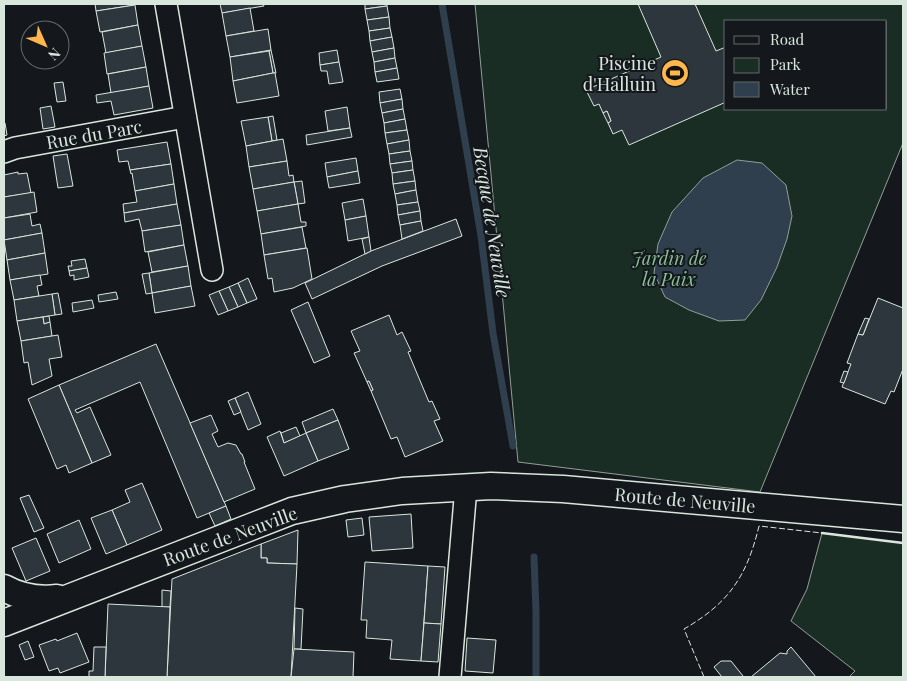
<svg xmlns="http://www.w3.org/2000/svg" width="907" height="681" viewBox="0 0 907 681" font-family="'Playfair Display',serif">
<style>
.green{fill:#1a2d24;stroke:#939e99;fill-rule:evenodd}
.water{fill:#2f3f4d;stroke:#939e99}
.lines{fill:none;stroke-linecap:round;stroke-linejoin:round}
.stream{stroke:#2f3f4d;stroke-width:7}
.building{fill:#2c363c;stroke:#d8e6dc}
.minor-casing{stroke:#d8e6dc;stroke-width:24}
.tertiary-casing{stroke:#d8e6dc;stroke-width:29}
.minor{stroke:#14181c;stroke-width:21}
.tertiary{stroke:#14181c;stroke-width:26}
.fence{stroke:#d8e6dc;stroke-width:1;stroke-dasharray:6 2.5;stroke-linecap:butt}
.wall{stroke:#d8e6dc;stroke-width:2.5}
.labels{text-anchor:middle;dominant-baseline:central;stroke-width:4;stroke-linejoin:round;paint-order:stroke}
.poi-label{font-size:18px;fill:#d8e6dc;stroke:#14181c;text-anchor:end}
.street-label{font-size:18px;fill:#d8e6dc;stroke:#14181c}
.park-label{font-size:18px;font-style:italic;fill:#8ac095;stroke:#14181c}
.water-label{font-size:19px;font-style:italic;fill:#d8e6dc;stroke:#14181c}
</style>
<rect width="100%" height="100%" fill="#14181c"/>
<g class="green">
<path d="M 475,4 L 903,4 L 903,143 L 760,492 L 518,462 ZM 726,21 L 886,21 L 886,109 L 726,109 Z"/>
<path d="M 822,533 L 903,543 L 903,677 L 849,677 L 855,671 L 791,621 L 807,589 Z"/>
</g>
<path class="water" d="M 737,160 L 762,163 L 786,185 L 792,216 L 787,239 L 777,267 L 761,300 L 745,320 L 719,321 L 689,310 L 665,297 L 654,273 L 658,244 L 672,212 L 703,178 Z"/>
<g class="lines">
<g class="stream">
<path d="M 442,4 L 481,236 L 493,333 L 513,446"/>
<path d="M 534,557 L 536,612 L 536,677"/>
</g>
</g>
<g class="building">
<path d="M 95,4 L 135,4 L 135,5 L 96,11 Z"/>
<path d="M 220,4 L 263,4 L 264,6 L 222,13 Z"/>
<path d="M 365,4 L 387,4 L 387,6 L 365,9 Z"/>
<path d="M 638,4 L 695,4 L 716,51 L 726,47 L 726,102 L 629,145 L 622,130 L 613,134 L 608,123 L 611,121 L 607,111 L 603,113 L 599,104 L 594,106 L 586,90 L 661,57 Z"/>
<path d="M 135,5 L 138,25 L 100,32 L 96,11 Z"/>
<path d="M 387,6 L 389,17 L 367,20 L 365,9 Z"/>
<path d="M 250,8 L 254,31 L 226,36 L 222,13 Z"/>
<path d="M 389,17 L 390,28 L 369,31 L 367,20 Z"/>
<path d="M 138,25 L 142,46 L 106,53 L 102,32 Z"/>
<path d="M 390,28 L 392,37 L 370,41 L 369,31 Z"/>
<path d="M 268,29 L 271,50 L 230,57 L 226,36 Z"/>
<path d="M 392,37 L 394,48 L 372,52 L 370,41 Z"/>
<path d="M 142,46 L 146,67 L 107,74 L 104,53 Z"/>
<path d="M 394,48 L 395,58 L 374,62 L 372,52 Z"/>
<path d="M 271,50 L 276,73 L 273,73 L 269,51 Z"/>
<path d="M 337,50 L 339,62 L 320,65 L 319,53 Z"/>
<path d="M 269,51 L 273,73 L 233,81 L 230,57 Z"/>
<path d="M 395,58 L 397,68 L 375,72 L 374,62 Z"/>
<path d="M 339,62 L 343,82 L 329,84 L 327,71 L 321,71 L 320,65 Z"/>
<path d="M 146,67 L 149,86 L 111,93 L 108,74 Z"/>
<path d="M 397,68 L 399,79 L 377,82 L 375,72 Z"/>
<path d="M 273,73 L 275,73 L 279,96 L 237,103 L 233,81 Z"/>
<path d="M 63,82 L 66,101 L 57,102 L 54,83 Z"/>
<path d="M 149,86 L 153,108 L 114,115 L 111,101 L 97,103 L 96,95 Z"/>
<path d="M 400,89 L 402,99 L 380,103 L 379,92 Z"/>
<path d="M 402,99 L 403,109 L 382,113 L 380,103 Z"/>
<path d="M 51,106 L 55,127 L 43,129 L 40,108 Z"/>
<path d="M 347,107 L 350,128 L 328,131 L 325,111 Z"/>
<path d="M 403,109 L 405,119 L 384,123 L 382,113 Z"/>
<path d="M 607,111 L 611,121 L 608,123 L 603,113 Z"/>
<path d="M 273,116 L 277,140 L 272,141 L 268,117 Z"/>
<path d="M 268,117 L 272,141 L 246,146 L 241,121 Z"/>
<path d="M 405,119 L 407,130 L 385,133 L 384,123 Z"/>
<path d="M 5,123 L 7,135 L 4,136 L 4,124 Z"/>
<path d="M 350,128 L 352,137 L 307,145 L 306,135 Z"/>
<path d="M 407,130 L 409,140 L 387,144 L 385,133 Z"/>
<path d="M 283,139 L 287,161 L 249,167 L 246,146 Z"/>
<path d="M 409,140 L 410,151 L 389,154 L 387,144 Z"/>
<path d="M 167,142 L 171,164 L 130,170 L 128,161 L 119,162 L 117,150 Z"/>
<path d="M 410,151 L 412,161 L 390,164 L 389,154 Z"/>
<path d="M 67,154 L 73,186 L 58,188 L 53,156 Z"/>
<path d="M 356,158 L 358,171 L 327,177 L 325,163 Z"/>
<path d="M 287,161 L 289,176 L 293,175 L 294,182 L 253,189 L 249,167 Z"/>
<path d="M 412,161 L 413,170 L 392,173 L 390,164 Z"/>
<path d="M 171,164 L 174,184 L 135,191 L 132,173 L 131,174 L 130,170 Z"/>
<path d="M 413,170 L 415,181 L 393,184 L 392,173 Z"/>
<path d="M 358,171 L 360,183 L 329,188 L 327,177 Z"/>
<path d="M 18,172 L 18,174 L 27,173 L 31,193 L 4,197 L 4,175 Z"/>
<path d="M 302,181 L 305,203 L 298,204 L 294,182 Z"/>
<path d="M 415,181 L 416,190 L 395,194 L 393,184 Z"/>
<path d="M 294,182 L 298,204 L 257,211 L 253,189 Z"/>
<path d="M 174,184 L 177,204 L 124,213 L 123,204 L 137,202 L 135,191 Z"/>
<path d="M 416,190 L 418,202 L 397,205 L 395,194 Z"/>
<path d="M 34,192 L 37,212 L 4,218 L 4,197 Z"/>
<path d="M 363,199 L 366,216 L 345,220 L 342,203 Z"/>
<path d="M 418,202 L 420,211 L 398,215 L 397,205 Z"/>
<path d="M 177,204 L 181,225 L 142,231 L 139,219 L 125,222 L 124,213 Z"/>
<path d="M 298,204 L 301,222 L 306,222 L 306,226 L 261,234 L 257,211 Z"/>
<path d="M 420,211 L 421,221 L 400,225 L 398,215 Z"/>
<path d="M 30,214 L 32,226 L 40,224 L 42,233 L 4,240 L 4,218 Z"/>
<path d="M 366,216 L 369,237 L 348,241 L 345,220 Z"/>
<path d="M 456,219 L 462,236 L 382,266 L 312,299 L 305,283 L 371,251 Z"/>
<path d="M 421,221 L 423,231 L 402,239 L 400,225 Z"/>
<path d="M 181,225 L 184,245 L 145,252 L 142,231 Z"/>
<path d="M 302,227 L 306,248 L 264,255 L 261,234 Z"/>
<path d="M 42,233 L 45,253 L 7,260 L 4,240 Z"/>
<path d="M 369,237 L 371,251 L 365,254 L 362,239 Z"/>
<path d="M 184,245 L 188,266 L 152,272 L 148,252 Z"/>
<path d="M 307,248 L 312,279 L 293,288 L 274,292 L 272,278 L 268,279 L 264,255 Z"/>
<path d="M 45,253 L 48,274 L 10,280 L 7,260 Z"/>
<path d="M 85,259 L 87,268 L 69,271 L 68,266 L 72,266 L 71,261 Z"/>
<path d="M 188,266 L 191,286 L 152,293 L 149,273 Z"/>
<path d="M 87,268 L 89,277 L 74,280 L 74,275 L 70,276 L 69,271 Z"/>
<path d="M 149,273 L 152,293 L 146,294 L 142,274 Z"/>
<path d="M 40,275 L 42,285 L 37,286 L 39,296 L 14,300 L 10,280 Z"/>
<path d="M 248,278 L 257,299 L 247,303 L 238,283 Z"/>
<path d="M 238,283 L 247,303 L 238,307 L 229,287 Z"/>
<path d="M 191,286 L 195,306 L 155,313 L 152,293 Z"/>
<path d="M 229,287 L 238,307 L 228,311 L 219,291 Z"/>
<path d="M 219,291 L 228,311 L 218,315 L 209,295 Z"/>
<path d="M 116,292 L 118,299 L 99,302 L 98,295 Z"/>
<path d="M 58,293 L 62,314 L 55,315 L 52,294 Z"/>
<path d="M 52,294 L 55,315 L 17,321 L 14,300 Z"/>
<path d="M 878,298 L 903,308 L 903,369 L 894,392 L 891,391 L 885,404 L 842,387 L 851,364 L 847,363 L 858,334 L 863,335 Z"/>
<path d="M 92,300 L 94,308 L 73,312 L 72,303 Z"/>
<path d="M 308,302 L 330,356 L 314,363 L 291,310 Z"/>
<path d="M 389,315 L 397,335 L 402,332 L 411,351 L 408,352 L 429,402 L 432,401 L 440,419 L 434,421 L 443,441 L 405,457 L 397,437 L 391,439 L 371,391 L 373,390 L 369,381 L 367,382 L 354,353 L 360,351 L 351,331 Z"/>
<path d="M 49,316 L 50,322 L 44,324 L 43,317 Z"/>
<path d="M 43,317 L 44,324 L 50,322 L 52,336 L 21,341 L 17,321 Z"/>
<path d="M 865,318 L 869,319 L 863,335 L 858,334 Z"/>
<path d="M 58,335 L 62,357 L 49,359 L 52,376 L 32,385 L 28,362 L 24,363 L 21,341 Z"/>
<path d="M 156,344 L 226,506 L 197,518 L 140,382 L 75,410 L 77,413 L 90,407 L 111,455 L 92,463 L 59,385 Z"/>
<path d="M 844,371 L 848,372 L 844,383 L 840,382 Z"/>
<path d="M 369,381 L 373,390 L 371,391 L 367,382 Z"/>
<path d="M 59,385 L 92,463 L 69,473 L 66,465 L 57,469 L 28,399 Z"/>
<path d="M 248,392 L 261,424 L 248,430 L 235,398 Z"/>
<path d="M 235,398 L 241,412 L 234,415 L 228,401 Z"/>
<path d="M 333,409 L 338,420 L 306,433 L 302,422 Z"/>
<path d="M 211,415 L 218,431 L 212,434 L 218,447 L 228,443 L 236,445 L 241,454 L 242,454 L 245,462 L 244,462 L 255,489 L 224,502 L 190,423 Z"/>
<path d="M 338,420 L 349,449 L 318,461 L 306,433 Z"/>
<path d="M 296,427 L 300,436 L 284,443 L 281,433 Z"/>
<path d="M 280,431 L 284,443 L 306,433 L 318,461 L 284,476 L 267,437 Z"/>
<path d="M 142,483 L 162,530 L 127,545 L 112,510 L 130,502 L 125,490 Z"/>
<path d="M 29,495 L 44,528 L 34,532 L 20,498 Z"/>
<path d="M 226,506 L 231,519 L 215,526 L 209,513 Z"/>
<path d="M 112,510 L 127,545 L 106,554 L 91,518 Z"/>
<path d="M 411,514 L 413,548 L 372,551 L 369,517 Z"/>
<path d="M 362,518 L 364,535 L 348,537 L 346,520 Z"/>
<path d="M 79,520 L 91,549 L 59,563 L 47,534 Z"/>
<path d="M 298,530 L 297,564 L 267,563 L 267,558 L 261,558 L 261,544 Z"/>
<path d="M 36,538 L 50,571 L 26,581 L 12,548 Z"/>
<path d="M 261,544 L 261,558 L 267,558 L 267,563 L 297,564 L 291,677 L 167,677 L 172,579 Z"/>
<path d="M 365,562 L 428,566 L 421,661 L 390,659 L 392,640 L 366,638 L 367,620 L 361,620 Z"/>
<path d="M 428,566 L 445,567 L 441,624 L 424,623 Z"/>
<path d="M 162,590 L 171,591 L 170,607 L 162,607 Z"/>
<path d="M 108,604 L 170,607 L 167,677 L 105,677 Z"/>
<path d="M 295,608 L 303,609 L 301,649 L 294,649 Z"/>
<path d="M 424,623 L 441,624 L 438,662 L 421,661 Z"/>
<path d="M 77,633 L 89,662 L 60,673 L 58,668 L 49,671 L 39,645 L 56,639 L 57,641 Z"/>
<path d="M 467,638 L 496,640 L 493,673 L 465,671 Z"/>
<path d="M 28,641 L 34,657 L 25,660 L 19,645 Z"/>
<path d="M 94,647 L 106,647 L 105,677 L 89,677 L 89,671 L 93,671 Z"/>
<path d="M 791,647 L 816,677 L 751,677 L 780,653 L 787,654 L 787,651 Z"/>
<path d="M 294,649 L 354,652 L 353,677 L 291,677 Z"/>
<path d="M 721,661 L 731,661 L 743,676 L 741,677 L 722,677 L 714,667 Z"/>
</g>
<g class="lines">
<g class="minor-casing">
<g id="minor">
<path d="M 166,4 L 212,270"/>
<path d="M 4,152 L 15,148 L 185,117"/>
<path d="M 450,677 L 466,487"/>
</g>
</g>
<g class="tertiary-casing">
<g id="tertiary">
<path d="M 4,588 C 20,597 39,600 57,598"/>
<path d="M 4,623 L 292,511 L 345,499 L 402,491 L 491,486 L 563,489 L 903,519"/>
</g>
</g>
<use href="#minor" class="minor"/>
<use href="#tertiary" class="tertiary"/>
<path class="fence" d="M 704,677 L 684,629 C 729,603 747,576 759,526 L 822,533"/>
<path class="wall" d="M 822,533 L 903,543"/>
</g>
<defs>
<g id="stadium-disc" transform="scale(1.4375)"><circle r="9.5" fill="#ffb74d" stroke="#14181c"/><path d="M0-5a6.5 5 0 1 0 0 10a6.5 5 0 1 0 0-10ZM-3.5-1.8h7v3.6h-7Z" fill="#111"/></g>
</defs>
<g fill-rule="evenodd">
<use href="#stadium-disc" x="675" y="73"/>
</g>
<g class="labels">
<g class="poi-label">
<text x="656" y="63">Piscine<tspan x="656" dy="21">d'Halluin</tspan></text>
</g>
<g class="street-label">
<text transform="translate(94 134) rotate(-10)">Rue du Parc</text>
<text transform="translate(685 500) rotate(5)">Route de Neuville</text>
<text transform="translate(230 536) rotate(-20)">Route de Neuville</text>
</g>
<g class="park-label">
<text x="669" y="258">Jardin de<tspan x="669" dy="21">la Paix</tspan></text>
</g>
<g class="water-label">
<text transform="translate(493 222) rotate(81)">Becque de Neuville</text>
</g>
</g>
<rect width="907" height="681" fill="none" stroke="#d8e6dc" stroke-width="10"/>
<rect x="724" y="20" width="162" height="90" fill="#14181c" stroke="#626a69"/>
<rect x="734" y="36" width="25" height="8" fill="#14181c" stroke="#626a69"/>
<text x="770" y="45" font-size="15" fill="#d8e6dc">Road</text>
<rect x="734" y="58" width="25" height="15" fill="#1a2d24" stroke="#626a69"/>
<text x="770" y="70" font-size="15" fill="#d8e6dc">Park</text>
<rect x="734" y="82" width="25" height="15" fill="#2f3f4d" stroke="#626a69"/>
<text x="770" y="95" font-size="15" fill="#d8e6dc">Water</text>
<g transform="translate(45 45) rotate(135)"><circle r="24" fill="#14181c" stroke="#626a69"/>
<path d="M0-4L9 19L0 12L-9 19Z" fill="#ffb74d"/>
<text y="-8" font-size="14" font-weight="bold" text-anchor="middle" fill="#d8e6dc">N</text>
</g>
</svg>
